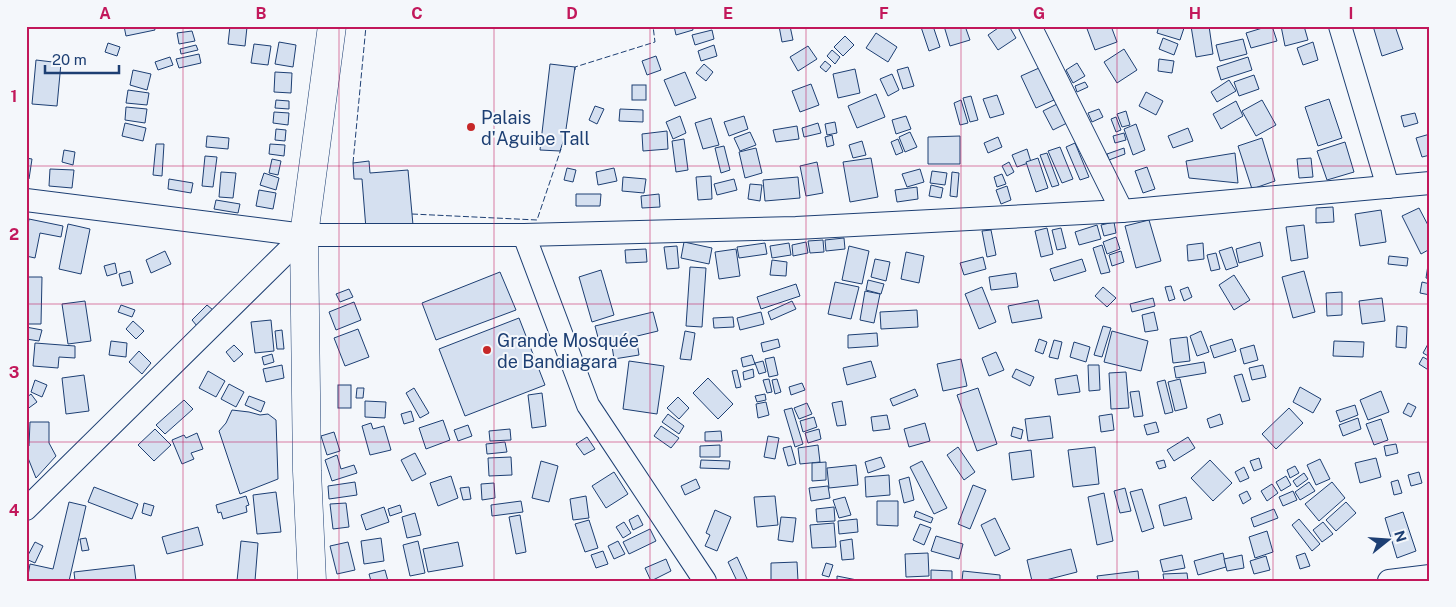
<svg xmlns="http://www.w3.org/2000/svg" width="1456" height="607" viewBox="0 0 1456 607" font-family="'Public Sans',sans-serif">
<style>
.building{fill:#d5e0f0;stroke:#1d3f73}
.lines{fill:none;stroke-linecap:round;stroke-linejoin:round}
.street-casing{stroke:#1d3f73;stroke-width:24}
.secondary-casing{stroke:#1d3f73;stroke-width:29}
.street{stroke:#f4f7fb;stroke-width:22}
.secondary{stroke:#f4f7fb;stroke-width:28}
.fence{stroke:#1d3f73;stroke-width:1;stroke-dasharray:6 2.5;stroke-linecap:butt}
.grid{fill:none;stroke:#c2185b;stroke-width:1;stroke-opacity:0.55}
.poi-dot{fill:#c62828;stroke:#f4f7fb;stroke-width:2}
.labels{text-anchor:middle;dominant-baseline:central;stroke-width:4;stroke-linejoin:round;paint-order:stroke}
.poi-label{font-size:18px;fill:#1d3f73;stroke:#f4f7fb;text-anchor:start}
.neatline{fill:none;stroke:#c2185b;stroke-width:2}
.grid-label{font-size:16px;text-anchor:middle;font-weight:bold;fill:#c2185b}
</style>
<rect width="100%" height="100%" fill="#f4f7fb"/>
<g class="building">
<path d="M 124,26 L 154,26 L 155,30 L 126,36 Z"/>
<path d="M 230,26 L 247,27 L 245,46 L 228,44 Z"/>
<path d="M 674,26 L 692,26 L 693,30 L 676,35 Z"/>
<path d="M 779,26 L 790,26 L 793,40 L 782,42 Z"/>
<path d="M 933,26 L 940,47 L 929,51 L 921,27 Z"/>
<path d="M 944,26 L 965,26 L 970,40 L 950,46 Z"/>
<path d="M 1001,26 L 1009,26 L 1016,38 L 998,50 L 988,35 Z"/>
<path d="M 1086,26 L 1111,26 L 1117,42 L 1095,50 Z"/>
<path d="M 1159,26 L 1177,26 L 1184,28 L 1180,40 L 1157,33 Z"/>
<path d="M 1191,26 L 1209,26 L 1213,54 L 1196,57 Z"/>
<path d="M 1269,26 L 1272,26 L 1277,41 L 1251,48 L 1246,33 Z"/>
<path d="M 1281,26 L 1304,26 L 1308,40 L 1285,46 Z"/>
<path d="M 1373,26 L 1395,26 L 1403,49 L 1382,56 Z"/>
<path d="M 712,30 L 714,39 L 695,45 L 692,35 Z"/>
<path d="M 192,31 L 195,41 L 179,44 L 177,33 Z"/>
<path d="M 876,33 L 897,47 L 888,62 L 866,48 Z"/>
<path d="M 845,36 L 854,45 L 843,56 L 834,47 Z"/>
<path d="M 1163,38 L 1178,44 L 1174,55 L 1159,49 Z"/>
<path d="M 1243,39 L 1247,54 L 1220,61 L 1216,45 Z"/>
<path d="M 279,42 L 296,45 L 293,67 L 275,64 Z"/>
<path d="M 1313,42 L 1318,60 L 1303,65 L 1297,48 Z"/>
<path d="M 108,43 L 120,47 L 117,56 L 105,52 Z"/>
<path d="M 254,44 L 271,46 L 268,65 L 251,63 Z"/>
<path d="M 196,45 L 198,50 L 181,54 L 180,49 Z"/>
<path d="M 714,45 L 717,56 L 701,61 L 698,51 Z"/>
<path d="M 808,46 L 817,59 L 798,71 L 790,57 Z"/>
<path d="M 1124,49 L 1137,70 L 1117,83 L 1104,62 Z"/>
<path d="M 832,50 L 840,57 L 835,64 L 827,56 Z"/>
<path d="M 199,54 L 201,63 L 179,68 L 176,59 Z"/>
<path d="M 656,56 L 661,70 L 647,75 L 642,61 Z"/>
<path d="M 170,57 L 173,65 L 158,70 L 155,62 Z"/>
<path d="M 1248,57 L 1252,70 L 1221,80 L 1217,67 Z"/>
<path d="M 1159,59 L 1174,61 L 1172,73 L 1158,71 Z"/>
<path d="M 36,60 L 61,63 L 57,106 L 32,104 Z"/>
<path d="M 825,61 L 831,66 L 826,72 L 820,67 Z"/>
<path d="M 1077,63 L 1085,76 L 1073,83 L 1066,70 Z"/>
<path d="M 550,64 L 575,67 L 565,136 L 560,151 L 540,150 Z"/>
<path d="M 704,64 L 713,72 L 706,81 L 696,73 Z"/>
<path d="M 908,67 L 914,86 L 903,89 L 897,70 Z"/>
<path d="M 1039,68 L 1054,100 L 1036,108 L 1021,76 Z"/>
<path d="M 855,69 L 860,93 L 838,98 L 833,74 Z"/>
<path d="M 133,70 L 151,74 L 147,90 L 130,85 Z"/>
<path d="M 275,72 L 292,73 L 291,93 L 274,92 Z"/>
<path d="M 685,72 L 696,98 L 675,106 L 664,80 Z"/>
<path d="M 892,74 L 899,90 L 888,96 L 880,79 Z"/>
<path d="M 1254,75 L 1259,89 L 1239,96 L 1234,82 Z"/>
<path d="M 1229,80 L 1236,91 L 1217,102 L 1211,92 Z"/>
<path d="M 1085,82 L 1088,87 L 1077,92 L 1075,86 Z"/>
<path d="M 811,84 L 819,105 L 800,112 L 792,91 Z"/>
<rect x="632" y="85" width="14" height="15"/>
<path d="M 128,90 L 149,93 L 147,105 L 126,103 Z"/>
<path d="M 1146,92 L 1163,101 L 1156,115 L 1139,106 Z"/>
<path d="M 876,94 L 885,117 L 857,128 L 848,106 Z"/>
<path d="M 997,95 L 1004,114 L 990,118 L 983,99 Z"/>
<path d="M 971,96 L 978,120 L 970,122 L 963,98 Z"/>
<path d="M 1329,99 L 1342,138 L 1318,146 L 1305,107 Z"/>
<path d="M 276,100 L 289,101 L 289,109 L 275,108 Z"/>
<path d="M 961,100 L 968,123 L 960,125 L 954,103 Z"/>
<path d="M 1262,100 L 1276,125 L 1256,136 L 1242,111 Z"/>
<path d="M 1236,101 L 1243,116 L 1221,129 L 1213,114 Z"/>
<path d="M 1057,104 L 1067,123 L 1053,130 L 1043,111 Z"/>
<path d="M 595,106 L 604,109 L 597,124 L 589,120 Z"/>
<path d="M 126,107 L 147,109 L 145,123 L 125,120 Z"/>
<path d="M 620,109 L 643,110 L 643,122 L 619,121 Z"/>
<path d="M 1099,109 L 1103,117 L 1092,122 L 1088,113 Z"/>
<path d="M 1126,111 L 1130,125 L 1122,127 L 1117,114 Z"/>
<path d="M 274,112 L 289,113 L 288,125 L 273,123 Z"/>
<path d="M 1415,113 L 1418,123 L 1404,127 L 1401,116 Z"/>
<path d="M 680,116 L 686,133 L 673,139 L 666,122 Z"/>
<path d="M 744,116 L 748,129 L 729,136 L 724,122 Z"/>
<path d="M 906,116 L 911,129 L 896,134 L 892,120 Z"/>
<path d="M 1116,117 L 1121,130 L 1116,132 L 1111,119 Z"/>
<path d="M 711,118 L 719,145 L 703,149 L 695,123 Z"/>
<path d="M 835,122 L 837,133 L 827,135 L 825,124 Z"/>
<path d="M 125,123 L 146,128 L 143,141 L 122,136 Z"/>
<path d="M 818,123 L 821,133 L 804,137 L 802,128 Z"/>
<path d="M 1136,124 L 1145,150 L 1133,155 L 1124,129 Z"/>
<path d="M 797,126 L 799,139 L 776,142 L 773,130 Z"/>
<path d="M 1188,128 L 1193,141 L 1173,148 L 1168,136 Z"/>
<path d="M 276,129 L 286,130 L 285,141 L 275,140 Z"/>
<path d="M 667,131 L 668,149 L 643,151 L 642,134 Z"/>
<path d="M 750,132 L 756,145 L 740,151 L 734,138 Z"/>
<path d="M 910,132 L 917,147 L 905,152 L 899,137 Z"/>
<path d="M 1124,133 L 1126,140 L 1115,143 L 1113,136 Z"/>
<path d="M 1430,134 L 1430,155 L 1422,157 L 1416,138 Z"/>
<path d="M 832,135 L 834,145 L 827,147 L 825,137 Z"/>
<path d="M 207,136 L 229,138 L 228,149 L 206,147 Z"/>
<path d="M 960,136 L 960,164 L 928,164 L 928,137 Z"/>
<path d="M 998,137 L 1002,147 L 988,153 L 984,143 Z"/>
<path d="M 1262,138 L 1275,181 L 1252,189 L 1238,146 Z"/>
<path d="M 684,139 L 688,170 L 676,172 L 672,141 Z"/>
<path d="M 898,139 L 903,152 L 896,155 L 891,142 Z"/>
<path d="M 862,141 L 866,155 L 853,158 L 849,145 Z"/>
<path d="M 1345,142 L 1354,172 L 1327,180 L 1317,151 Z"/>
<path d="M 1075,143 L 1089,177 L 1080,180 L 1066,147 Z"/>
<path d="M 156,144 L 164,144 L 162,176 L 153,175 Z"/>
<path d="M 270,144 L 285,145 L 284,156 L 269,154 Z"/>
<path d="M 724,146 L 730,170 L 721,173 L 715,148 Z"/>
<path d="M 1060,147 L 1073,179 L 1062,183 L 1048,151 Z"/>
<path d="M 756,148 L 762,173 L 745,178 L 739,152 Z"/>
<path d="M 1124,148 L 1125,154 L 1109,160 L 1107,154 Z"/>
<path d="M 1027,149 L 1031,162 L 1017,167 L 1012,155 Z"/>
<path d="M 64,150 L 75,152 L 73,165 L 62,162 Z"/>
<path d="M 1047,153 L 1059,185 L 1052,187 L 1040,155 Z"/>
<path d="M 1235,153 L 1238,183 L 1189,178 L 1186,161 Z"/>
<path d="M 205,156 L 217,157 L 213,187 L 202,186 Z"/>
<path d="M 26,158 L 32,159 L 29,179 L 26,178 Z"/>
<path d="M 871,158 L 878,197 L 850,202 L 843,162 Z"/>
<path d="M 1038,158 L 1048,188 L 1036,192 L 1026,162 Z"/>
<path d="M 1311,158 L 1313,177 L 1299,178 L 1297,159 Z"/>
<path d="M 272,159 L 281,161 L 278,175 L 269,173 Z"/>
<path d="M 369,161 L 370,173 L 408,170 L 413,225 L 366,229 L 362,179 L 354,179 L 353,163 Z"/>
<path d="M 817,162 L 823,193 L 806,196 L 800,166 Z"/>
<path d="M 1009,162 L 1014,172 L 1007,176 L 1002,166 Z"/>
<path d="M 1147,167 L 1155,189 L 1143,193 L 1135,171 Z"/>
<path d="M 567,168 L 576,170 L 573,182 L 564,180 Z"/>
<path d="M 614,168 L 617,181 L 598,185 L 596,172 Z"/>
<path d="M 50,169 L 74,170 L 72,188 L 49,186 Z"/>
<path d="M 920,169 L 924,182 L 907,187 L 902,174 Z"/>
<path d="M 932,171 L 947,173 L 945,185 L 930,183 Z"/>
<path d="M 221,172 L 236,173 L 233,198 L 219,197 Z"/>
<path d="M 952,172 L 959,173 L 957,197 L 950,196 Z"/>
<path d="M 264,173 L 279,178 L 276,190 L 260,185 Z"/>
<path d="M 1002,174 L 1006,184 L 997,187 L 994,177 Z"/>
<path d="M 711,176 L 712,199 L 698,200 L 696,177 Z"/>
<path d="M 623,177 L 646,179 L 644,193 L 622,191 Z"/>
<path d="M 798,177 L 800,198 L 765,201 L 763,180 Z"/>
<path d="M 169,179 L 193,183 L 191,193 L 168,189 Z"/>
<path d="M 734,179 L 737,190 L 717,195 L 714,184 Z"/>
<path d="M 750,184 L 762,185 L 760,201 L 748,199 Z"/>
<path d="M 931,185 L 943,188 L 941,198 L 929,196 Z"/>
<path d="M 1007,186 L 1011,200 L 1001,204 L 996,190 Z"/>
<path d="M 917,187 L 918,199 L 897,202 L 895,190 Z"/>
<path d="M 259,190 L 276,193 L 273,209 L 256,206 Z"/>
<path d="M 576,194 L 601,194 L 600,206 L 576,206 Z"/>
<path d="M 659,194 L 660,207 L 642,208 L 641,196 Z"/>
<path d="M 216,200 L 240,204 L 238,213 L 214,209 Z"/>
<path d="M 1333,207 L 1334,222 L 1316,223 L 1316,208 Z"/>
<path d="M 1419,208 L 1430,229 L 1430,249 L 1421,254 L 1402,216 Z"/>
<path d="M 1381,210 L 1386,242 L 1360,246 L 1355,214 Z"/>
<path d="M 29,219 L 63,226 L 61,237 L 40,233 L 35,258 L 26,256 L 26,236 Z"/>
<path d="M 1149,220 L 1161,261 L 1136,268 L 1125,226 Z"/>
<path d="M 1114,222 L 1116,233 L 1104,236 L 1101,225 Z"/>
<path d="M 68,224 L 90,229 L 81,274 L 59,269 Z"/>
<path d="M 1097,225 L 1101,239 L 1079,245 L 1075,232 Z"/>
<path d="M 1304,225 L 1308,258 L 1291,261 L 1286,227 Z"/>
<path d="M 1047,228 L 1053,254 L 1041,257 L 1035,231 Z"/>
<path d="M 1061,228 L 1066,248 L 1057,250 L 1052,230 Z"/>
<path d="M 991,230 L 996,255 L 987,257 L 982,231 Z"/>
<path d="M 1116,237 L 1120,249 L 1107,254 L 1103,242 Z"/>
<path d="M 844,238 L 845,249 L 826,251 L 825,240 Z"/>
<path d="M 823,240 L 824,252 L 810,253 L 808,241 Z"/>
<path d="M 684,242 L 712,248 L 709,264 L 681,258 Z"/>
<path d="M 806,242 L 808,253 L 793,256 L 792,245 Z"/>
<path d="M 1260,242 L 1263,256 L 1239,263 L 1236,249 Z"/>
<path d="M 765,243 L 767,254 L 739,258 L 737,247 Z"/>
<path d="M 789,243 L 791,255 L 772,258 L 770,246 Z"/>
<path d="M 1203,243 L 1204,259 L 1188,261 L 1187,245 Z"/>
<path d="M 1102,245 L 1110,272 L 1101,274 L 1093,248 Z"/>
<path d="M 677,246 L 679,268 L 667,269 L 664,247 Z"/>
<path d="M 849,246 L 869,251 L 862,284 L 842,280 Z"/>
<path d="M 1232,247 L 1238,266 L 1226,270 L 1219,251 Z"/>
<path d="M 646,249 L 647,262 L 626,263 L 625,250 Z"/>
<path d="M 736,249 L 740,276 L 719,279 L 715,252 Z"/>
<path d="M 165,251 L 171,264 L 151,273 L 146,260 Z"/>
<path d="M 1121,251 L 1124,262 L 1112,266 L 1109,255 Z"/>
<path d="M 906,252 L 924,256 L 919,283 L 901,279 Z"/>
<path d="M 1216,253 L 1220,269 L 1211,271 L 1207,255 Z"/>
<path d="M 1389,256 L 1408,258 L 1407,266 L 1388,264 Z"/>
<path d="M 983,257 L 986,269 L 964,275 L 960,263 Z"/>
<path d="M 875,259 L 890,262 L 886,281 L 871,277 Z"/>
<path d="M 1082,259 L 1086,271 L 1054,281 L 1050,269 Z"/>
<path d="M 772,260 L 787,262 L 786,276 L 770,275 Z"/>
<path d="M 115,263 L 117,273 L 107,276 L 104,266 Z"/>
<path d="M 1428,265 L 1430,265 L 1430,279 L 1426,278 Z"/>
<path d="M 690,267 L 706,268 L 702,327 L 686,326 Z"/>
<path d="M 601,270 L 614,315 L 592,322 L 579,277 Z"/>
<path d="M 130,271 L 133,283 L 122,286 L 119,274 Z"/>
<path d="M 1304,271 L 1315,312 L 1293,318 L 1282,277 Z"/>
<path d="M 500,272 L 516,310 L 436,340 L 422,303 Z"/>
<path d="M 1016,273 L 1018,287 L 991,290 L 989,277 Z"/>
<path d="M 1234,275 L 1250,300 L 1234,310 L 1219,285 Z"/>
<path d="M 26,277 L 42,277 L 41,324 L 26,324 Z"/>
<path d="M 868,280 L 884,284 L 881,294 L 866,290 Z"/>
<path d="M 835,282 L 859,287 L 851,319 L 828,314 Z"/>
<path d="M 1422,282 L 1430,284 L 1430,295 L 1420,293 Z"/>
<path d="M 796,284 L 800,296 L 761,309 L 757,297 Z"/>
<path d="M 1171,286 L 1175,299 L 1169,301 L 1165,287 Z"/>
<path d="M 982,287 L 996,322 L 979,329 L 965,294 Z"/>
<path d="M 1103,287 L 1116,298 L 1107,307 L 1095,296 Z"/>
<path d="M 1188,287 L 1192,297 L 1184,301 L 1180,290 Z"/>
<path d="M 349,289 L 353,297 L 340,302 L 336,294 Z"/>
<path d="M 865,291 L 880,294 L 874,323 L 860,320 Z"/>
<path d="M 1342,292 L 1342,315 L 1327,316 L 1326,293 Z"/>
<path d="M 1153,298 L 1155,306 L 1132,312 L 1130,304 Z"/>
<path d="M 1382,298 L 1385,321 L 1362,324 L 1359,301 Z"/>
<path d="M 1038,300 L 1042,318 L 1012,323 L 1008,306 Z"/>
<path d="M 85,301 L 91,341 L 68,344 L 62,304 Z"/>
<path d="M 792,301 L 796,309 L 771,320 L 768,312 Z"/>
<path d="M 354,302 L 361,320 L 336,330 L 329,312 Z"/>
<path d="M 121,305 L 135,310 L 132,317 L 118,312 Z"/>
<path d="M 207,305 L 213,310 L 197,326 L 192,320 Z"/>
<path d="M 917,310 L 918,327 L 881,329 L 880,312 Z"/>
<path d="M 653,312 L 658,331 L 600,345 L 595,326 Z"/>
<path d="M 761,312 L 764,324 L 740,330 L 737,318 Z"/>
<path d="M 1154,312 L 1158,330 L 1145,332 L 1142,315 Z"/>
<path d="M 733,317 L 734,327 L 714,328 L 713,318 Z"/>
<path d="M 519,318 L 545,385 L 465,416 L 439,349 Z"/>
<path d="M 271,320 L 274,351 L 255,353 L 251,322 Z"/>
<path d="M 133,321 L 144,331 L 136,339 L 126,329 Z"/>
<path d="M 1103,326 L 1111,328 L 1102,357 L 1094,355 Z"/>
<path d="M 1397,326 L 1407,327 L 1406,348 L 1396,347 Z"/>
<path d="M 26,327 L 42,330 L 39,341 L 26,339 Z"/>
<path d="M 358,329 L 369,357 L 345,366 L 334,338 Z"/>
<path d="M 282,330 L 284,349 L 277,349 L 275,331 Z"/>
<path d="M 685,331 L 695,333 L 691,360 L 680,359 Z"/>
<path d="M 1112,331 L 1148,341 L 1141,371 L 1104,362 Z"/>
<path d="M 1201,331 L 1209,352 L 1197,356 L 1190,336 Z"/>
<path d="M 877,333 L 878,346 L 848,348 L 848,335 Z"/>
<path d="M 1187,337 L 1190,361 L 1173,363 L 1170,339 Z"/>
<path d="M 778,339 L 780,347 L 763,352 L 761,343 Z"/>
<path d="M 1039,339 L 1047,342 L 1043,354 L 1035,351 Z"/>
<path d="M 1232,339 L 1236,351 L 1214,358 L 1210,346 Z"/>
<path d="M 1054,340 L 1062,342 L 1058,359 L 1049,357 Z"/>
<path d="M 111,341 L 127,343 L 126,357 L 109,355 Z"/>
<path d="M 1334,341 L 1364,342 L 1363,357 L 1333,356 Z"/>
<path d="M 637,342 L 639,355 L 614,359 L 612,346 Z"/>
<path d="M 1074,342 L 1090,347 L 1086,362 L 1070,357 Z"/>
<path d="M 35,343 L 75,346 L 75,358 L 59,357 L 58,368 L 33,366 Z"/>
<path d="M 1428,344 L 1430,344 L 1430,357 L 1423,353 Z"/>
<path d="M 234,345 L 243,354 L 234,362 L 226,352 Z"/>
<path d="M 1254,345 L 1258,360 L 1244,364 L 1240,349 Z"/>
<path d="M 139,351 L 151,363 L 142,374 L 129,362 Z"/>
<path d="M 996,352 L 1004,370 L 989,376 L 982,358 Z"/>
<path d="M 272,354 L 274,362 L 264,365 L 262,357 Z"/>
<path d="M 752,355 L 755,364 L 743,367 L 741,358 Z"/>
<path d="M 774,357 L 778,375 L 769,377 L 765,359 Z"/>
<path d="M 1423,357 L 1430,361 L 1430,371 L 1419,364 Z"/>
<path d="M 961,359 L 967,386 L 943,391 L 937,364 Z"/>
<path d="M 629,361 L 664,366 L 657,414 L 623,409 Z"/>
<path d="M 763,361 L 766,372 L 759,374 L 755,363 Z"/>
<path d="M 871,361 L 876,377 L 847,385 L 843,368 Z"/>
<path d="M 1204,362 L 1206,373 L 1176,378 L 1174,367 Z"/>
<path d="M 282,365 L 284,378 L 266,382 L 263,369 Z"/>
<path d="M 1088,365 L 1099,365 L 1100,390 L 1089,391 Z"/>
<path d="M 1263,365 L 1266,377 L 1252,380 L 1249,368 Z"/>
<path d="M 753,369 L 754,377 L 744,380 L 743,372 Z"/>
<path d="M 1016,369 L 1034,377 L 1030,386 L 1012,377 Z"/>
<path d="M 737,370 L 741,387 L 736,388 L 732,371 Z"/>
<path d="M 208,371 L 225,381 L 216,397 L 199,388 Z"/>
<path d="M 1126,372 L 1129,408 L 1111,409 L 1109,373 Z"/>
<path d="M 1242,374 L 1250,400 L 1242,402 L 1234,376 Z"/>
<path d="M 84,375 L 89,411 L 66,414 L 62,378 Z"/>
<path d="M 1077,375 L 1080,392 L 1058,395 L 1055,379 Z"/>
<path d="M 708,378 L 733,404 L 718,419 L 693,393 Z"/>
<path d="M 769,379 L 772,392 L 767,393 L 763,380 Z"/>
<path d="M 777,379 L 781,392 L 775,394 L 772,380 Z"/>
<path d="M 1180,379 L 1187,408 L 1175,411 L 1168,382 Z"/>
<path d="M 35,380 L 47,385 L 42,397 L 31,392 Z"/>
<path d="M 1165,380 L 1173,412 L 1165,414 L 1157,382 Z"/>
<path d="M 802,383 L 805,390 L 791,395 L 789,387 Z"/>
<path d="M 229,384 L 244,392 L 236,407 L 221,399 Z"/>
<rect x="338" y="385" width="13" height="23"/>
<path d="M 1300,387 L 1321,399 L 1313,413 L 1293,402 Z"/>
<path d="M 357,388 L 364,388 L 363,398 L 356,398 Z"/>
<path d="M 414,388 L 429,413 L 420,418 L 406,393 Z"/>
<path d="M 978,388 L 997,444 L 977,451 L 957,395 Z"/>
<path d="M 915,389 L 918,396 L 893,406 L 890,399 Z"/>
<path d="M 1139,391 L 1143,416 L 1134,417 L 1130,392 Z"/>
<path d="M 1381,391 L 1389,412 L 1368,420 L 1360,400 Z"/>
<path d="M 542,393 L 546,426 L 532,428 L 528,395 Z"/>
<path d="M 31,394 L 37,402 L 26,410 L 26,398 Z"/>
<path d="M 765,394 L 766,400 L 757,402 L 755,396 Z"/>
<path d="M 249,396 L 265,402 L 261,412 L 245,405 Z"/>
<path d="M 678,397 L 689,408 L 679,419 L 667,408 Z"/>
<path d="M 184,400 L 193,409 L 165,434 L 156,425 Z"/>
<path d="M 365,401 L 386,402 L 385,418 L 365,417 Z"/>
<path d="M 842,401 L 846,425 L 837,426 L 832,403 Z"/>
<path d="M 766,402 L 769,415 L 758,418 L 756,404 Z"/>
<path d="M 807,403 L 812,414 L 799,419 L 794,408 Z"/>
<path d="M 1408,403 L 1416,407 L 1411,417 L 1403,413 Z"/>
<path d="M 1355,405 L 1358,415 L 1340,422 L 1336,411 Z"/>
<path d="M 792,408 L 803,444 L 795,447 L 784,410 Z"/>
<path d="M 1289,408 L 1303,423 L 1276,449 L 1262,434 Z"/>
<path d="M 232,410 L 249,412 L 260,415 L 268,414 L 276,420 L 278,479 L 240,494 L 219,431 L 226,423 Z"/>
<path d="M 411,411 L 414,421 L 404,424 L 401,414 Z"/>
<path d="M 668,414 L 684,426 L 679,434 L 662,422 Z"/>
<path d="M 1112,414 L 1114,430 L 1101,432 L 1099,416 Z"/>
<path d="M 1220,414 L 1223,424 L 1210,428 L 1207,419 Z"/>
<path d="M 887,415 L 890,429 L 873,431 L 871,417 Z"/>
<path d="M 1050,416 L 1053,438 L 1028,441 L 1025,419 Z"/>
<path d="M 814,417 L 817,427 L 803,432 L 800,421 Z"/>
<path d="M 1358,418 L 1361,429 L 1343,436 L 1339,425 Z"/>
<path d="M 1381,419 L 1388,440 L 1374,445 L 1366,424 Z"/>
<path d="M 443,420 L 450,440 L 426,449 L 419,428 Z"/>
<path d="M 30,422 L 49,422 L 49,443 L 56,456 L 36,478 L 26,453 L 26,447 L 29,446 Z"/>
<path d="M 1156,422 L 1159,432 L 1147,435 L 1144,425 Z"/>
<path d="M 371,423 L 373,429 L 384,426 L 391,450 L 370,455 L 362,426 Z"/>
<path d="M 925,423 L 930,441 L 909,447 L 904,429 Z"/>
<path d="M 468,425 L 472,436 L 458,441 L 454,430 Z"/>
<path d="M 661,426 L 679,438 L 671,448 L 654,436 Z"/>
<path d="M 1013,427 L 1023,430 L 1021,439 L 1011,436 Z"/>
<path d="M 155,429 L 171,445 L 154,461 L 138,445 Z"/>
<path d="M 510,429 L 511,440 L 490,441 L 489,431 Z"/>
<path d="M 819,429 L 821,439 L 808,443 L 805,433 Z"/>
<path d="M 721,431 L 722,441 L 705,441 L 705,432 Z"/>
<path d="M 334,432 L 340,451 L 327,455 L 321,436 Z"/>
<path d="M 197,433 L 203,449 L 191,453 L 194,459 L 182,464 L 172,440 L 184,435 L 186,438 Z"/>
<path d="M 768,436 L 779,438 L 775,459 L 764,457 Z"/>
<path d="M 587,437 L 595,449 L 584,455 L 576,444 Z"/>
<path d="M 1188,437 L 1195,448 L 1174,461 L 1167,450 Z"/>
<path d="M 505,442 L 507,452 L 487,454 L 486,444 Z"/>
<path d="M 1396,444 L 1398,453 L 1386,456 L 1384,446 Z"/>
<path d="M 720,445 L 720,457 L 700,457 L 700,446 Z"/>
<path d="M 818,445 L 820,462 L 800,464 L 798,448 Z"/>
<path d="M 791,446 L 796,464 L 788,466 L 783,448 Z"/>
<path d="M 958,447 L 975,472 L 964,480 L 947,455 Z"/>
<path d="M 1095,447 L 1099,484 L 1073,487 L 1068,450 Z"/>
<path d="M 1031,450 L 1034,477 L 1012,480 L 1009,453 Z"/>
<path d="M 415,453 L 426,474 L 412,481 L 401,460 Z"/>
<path d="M 337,455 L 341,469 L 354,465 L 357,473 L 332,481 L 325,460 Z"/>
<path d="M 511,457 L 512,475 L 489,476 L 488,458 Z"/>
<path d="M 881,457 L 885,467 L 868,473 L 865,462 Z"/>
<path d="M 1259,458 L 1262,468 L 1254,471 L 1250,461 Z"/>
<path d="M 1376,458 L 1381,477 L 1360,483 L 1355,463 Z"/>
<path d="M 1320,459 L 1330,479 L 1316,485 L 1307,465 Z"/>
<path d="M 701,460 L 730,461 L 729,469 L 700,468 Z"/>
<path d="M 1164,460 L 1166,467 L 1159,469 L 1156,462 Z"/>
<path d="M 1210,460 L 1232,483 L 1213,501 L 1191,478 Z"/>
<path d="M 541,461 L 558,466 L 549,502 L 532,498 Z"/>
<path d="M 922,461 L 947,508 L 934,514 L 910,467 Z"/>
<path d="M 826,462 L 826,480 L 812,481 L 812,463 Z"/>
<path d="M 856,465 L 858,485 L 829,488 L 827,468 Z"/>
<path d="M 1295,466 L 1299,473 L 1290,478 L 1287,470 Z"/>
<path d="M 1244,467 L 1249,478 L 1240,482 L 1235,472 Z"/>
<path d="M 614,472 L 628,494 L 606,508 L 592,486 Z"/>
<path d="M 1419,472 L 1422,483 L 1411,486 L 1408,475 Z"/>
<path d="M 1304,473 L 1308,479 L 1297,487 L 1293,481 Z"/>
<path d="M 889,475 L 890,495 L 866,497 L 865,477 Z"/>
<path d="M 451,476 L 458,498 L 438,506 L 430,483 Z"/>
<path d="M 1286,476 L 1291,485 L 1281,491 L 1276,482 Z"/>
<path d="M 909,477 L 914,500 L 904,503 L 899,480 Z"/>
<path d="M 696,479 L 700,488 L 685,495 L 681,486 Z"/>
<path d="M 1398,480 L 1402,493 L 1394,495 L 1391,482 Z"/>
<path d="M 355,482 L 357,495 L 329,499 L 328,486 Z"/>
<path d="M 1309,482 L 1315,491 L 1300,500 L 1295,492 Z"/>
<path d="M 1332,482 L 1345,498 L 1319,521 L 1305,504 Z"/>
<path d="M 494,483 L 495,498 L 482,500 L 481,484 Z"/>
<path d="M 1272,484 L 1278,493 L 1267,501 L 1261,491 Z"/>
<path d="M 973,485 L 986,490 L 970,529 L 958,524 Z"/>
<path d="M 828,486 L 830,498 L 811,501 L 809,488 Z"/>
<path d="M 94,487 L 138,504 L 132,519 L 88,502 Z"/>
<path d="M 469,487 L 471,499 L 463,500 L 460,488 Z"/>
<path d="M 1125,488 L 1131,511 L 1120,513 L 1114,491 Z"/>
<path d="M 1142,489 L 1154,528 L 1142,532 L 1130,492 Z"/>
<path d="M 1247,491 L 1251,499 L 1243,504 L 1239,495 Z"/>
<path d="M 1293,491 L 1297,500 L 1283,506 L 1279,497 Z"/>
<path d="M 276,492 L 281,532 L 257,534 L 253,495 Z"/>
<path d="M 1104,493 L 1113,541 L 1097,545 L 1088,497 Z"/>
<path d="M 246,496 L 249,505 L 246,506 L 247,512 L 223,519 L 221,512 L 218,513 L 216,505 Z"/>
<path d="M 586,496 L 589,518 L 573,520 L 570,499 Z"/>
<path d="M 775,496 L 778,525 L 757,527 L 754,497 Z"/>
<path d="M 845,497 L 851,515 L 839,518 L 833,500 Z"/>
<path d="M 1186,497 L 1192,519 L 1164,526 L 1159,505 Z"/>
<path d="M 521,501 L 523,512 L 492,516 L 491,505 Z"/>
<path d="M 877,501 L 898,501 L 898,526 L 877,525 Z"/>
<path d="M 69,502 L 86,506 L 69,581 L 27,581 L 30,564 L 53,569 Z"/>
<path d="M 1346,502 L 1356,513 L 1336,531 L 1326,520 Z"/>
<path d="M 144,503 L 154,506 L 151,516 L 142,513 Z"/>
<path d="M 346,503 L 349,527 L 333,529 L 330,504 Z"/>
<path d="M 400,505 L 402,512 L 390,516 L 388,509 Z"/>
<path d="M 384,507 L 389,522 L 366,530 L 361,515 Z"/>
<path d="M 834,507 L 835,521 L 817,522 L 816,509 Z"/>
<path d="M 1274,509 L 1278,518 L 1254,527 L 1251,518 Z"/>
<path d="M 715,510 L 731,517 L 717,551 L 705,546 L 710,535 L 706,533 Z"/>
<path d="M 916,511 L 933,518 L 931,523 L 914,517 Z"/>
<path d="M 1403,512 L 1416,551 L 1397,558 L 1385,518 Z"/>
<path d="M 415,513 L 421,535 L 407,538 L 402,517 Z"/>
<path d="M 520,515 L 526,552 L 516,554 L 509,517 Z"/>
<path d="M 638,515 L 643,525 L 633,530 L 629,520 Z"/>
<path d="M 781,517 L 796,518 L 793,542 L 778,540 Z"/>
<path d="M 995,518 L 1010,549 L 995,556 L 981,525 Z"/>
<path d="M 857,519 L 858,532 L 839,534 L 838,521 Z"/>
<path d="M 1299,519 L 1320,544 L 1312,551 L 1292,525 Z"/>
<path d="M 589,520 L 598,548 L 585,552 L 575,524 Z"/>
<path d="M 624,522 L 631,533 L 623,538 L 616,527 Z"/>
<path d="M 1323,522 L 1333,534 L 1322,542 L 1313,530 Z"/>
<path d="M 834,523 L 836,547 L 812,548 L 810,525 Z"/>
<path d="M 920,524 L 931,528 L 924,545 L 913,540 Z"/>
<path d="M 198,527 L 203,545 L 167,554 L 162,537 Z"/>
<path d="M 650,529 L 656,541 L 629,554 L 623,542 Z"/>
<path d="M 1267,531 L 1273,552 L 1255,558 L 1249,537 Z"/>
<path d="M 936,536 L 963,544 L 959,559 L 931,551 Z"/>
<path d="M 86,538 L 89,550 L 82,551 L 80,539 Z"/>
<path d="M 381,538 L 384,561 L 364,564 L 361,541 Z"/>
<path d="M 852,539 L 854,559 L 842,560 L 840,541 Z"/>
<path d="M 241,541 L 258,543 L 255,581 L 237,581 Z"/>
<path d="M 418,541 L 425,573 L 410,576 L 403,545 Z"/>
<path d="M 618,541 L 625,554 L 614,559 L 608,546 Z"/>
<path d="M 35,542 L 43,546 L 35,563 L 26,559 Z"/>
<path d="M 348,542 L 355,570 L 337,574 L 330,546 Z"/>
<path d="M 458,542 L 463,566 L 428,572 L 423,549 Z"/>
<path d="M 1071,549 L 1077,572 L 1042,581 L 1032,581 L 1027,560 Z"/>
<path d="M 603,551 L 608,564 L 596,568 L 591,555 Z"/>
<path d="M 928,553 L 929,576 L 906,577 L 905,554 Z"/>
<path d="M 1223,553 L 1226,567 L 1198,575 L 1194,561 Z"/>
<path d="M 1305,553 L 1310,566 L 1300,569 L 1296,556 Z"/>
<path d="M 1182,555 L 1185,568 L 1163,572 L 1160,560 Z"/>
<path d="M 1242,555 L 1244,568 L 1227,571 L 1224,559 Z"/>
<path d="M 1266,556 L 1270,570 L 1254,574 L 1250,561 Z"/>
<path d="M 737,557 L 748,581 L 737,581 L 728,562 Z"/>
<path d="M 666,559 L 671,571 L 651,581 L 645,568 Z"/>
<path d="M 797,562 L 798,581 L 771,581 L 771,563 Z"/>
<path d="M 826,563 L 833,565 L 829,577 L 822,575 Z"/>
<path d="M 134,565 L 136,581 L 75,581 L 74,572 Z"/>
<path d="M 385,570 L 388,581 L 371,581 L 369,574 Z"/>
<path d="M 931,570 L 952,571 L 952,581 L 931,581 Z"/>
<path d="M 963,571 L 1000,575 L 1000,581 L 962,581 Z"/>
<path d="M 1138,571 L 1139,581 L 1098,581 L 1097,576 Z"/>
<path d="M 1187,573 L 1188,581 L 1164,581 L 1163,574 Z"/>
<path d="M 837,576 L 857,580 L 857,581 L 837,581 Z"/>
</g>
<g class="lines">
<g class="street-casing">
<g id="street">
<path d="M 1030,26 L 1122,211"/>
<path d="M 1340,26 L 1388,187"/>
<path d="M 26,200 L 304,235 L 524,235 L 796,228 L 1122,211 L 1430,183"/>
<path d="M 524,235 L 588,405 L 705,581"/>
<path d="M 26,509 L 304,235"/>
<path d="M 1389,581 L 1430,576"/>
</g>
</g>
<g class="secondary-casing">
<path id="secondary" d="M 312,581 L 307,471 L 304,235 L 332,26"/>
</g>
<use href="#street" class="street"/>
<use href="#secondary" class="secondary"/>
<g class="fence">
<path d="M 575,70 L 575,67 L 655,42 L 653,26"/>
<path d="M 353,163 L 366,26"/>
<path d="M 412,214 L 537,220 L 561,149"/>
</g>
</g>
<path class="grid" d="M 183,26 L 183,581M 339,26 L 339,581M 494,26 L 494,581M 650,26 L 650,581M 806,26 L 806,581M 961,26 L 961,581M 1117,26 L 1117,581M 1273,26 L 1273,581M 26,166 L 1430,166M 26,304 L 1430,304M 26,442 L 1430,442"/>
<g class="poi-dot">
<circle cx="471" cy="127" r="5"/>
<circle cx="487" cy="350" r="5"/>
</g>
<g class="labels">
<g class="poi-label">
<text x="481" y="117">Palais<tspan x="481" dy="21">d'Aguibe Tall</tspan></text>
<text x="497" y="340">Grande Mosquée<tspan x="497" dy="21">de Bandiagara</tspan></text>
</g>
</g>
<rect width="1456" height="607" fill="none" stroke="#f4f7fb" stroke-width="55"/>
<g transform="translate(1388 540) rotate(73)" stroke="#f4f7fb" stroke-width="4" paint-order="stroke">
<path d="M0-4L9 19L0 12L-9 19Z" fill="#1d3f73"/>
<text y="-8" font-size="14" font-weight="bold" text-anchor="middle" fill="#1d3f73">N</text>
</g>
<path d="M45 65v8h74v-8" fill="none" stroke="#1d3f73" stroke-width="2.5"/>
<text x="52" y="65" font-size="15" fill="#1d3f73" stroke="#f4f7fb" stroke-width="4" paint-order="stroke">20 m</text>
<rect x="28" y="28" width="1400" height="552" class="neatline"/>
<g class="grid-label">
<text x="105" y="19">A</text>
<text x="261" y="19">B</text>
<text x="417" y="19">C</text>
<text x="572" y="19">D</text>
<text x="728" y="19">E</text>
<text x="884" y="19">F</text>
<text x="1039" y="19">G</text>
<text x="1195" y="19">H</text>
<text x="1351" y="19">I</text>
<text x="14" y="102">1</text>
<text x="14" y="240">2</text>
<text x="14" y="378">3</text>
<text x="14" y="516">4</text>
</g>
</svg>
